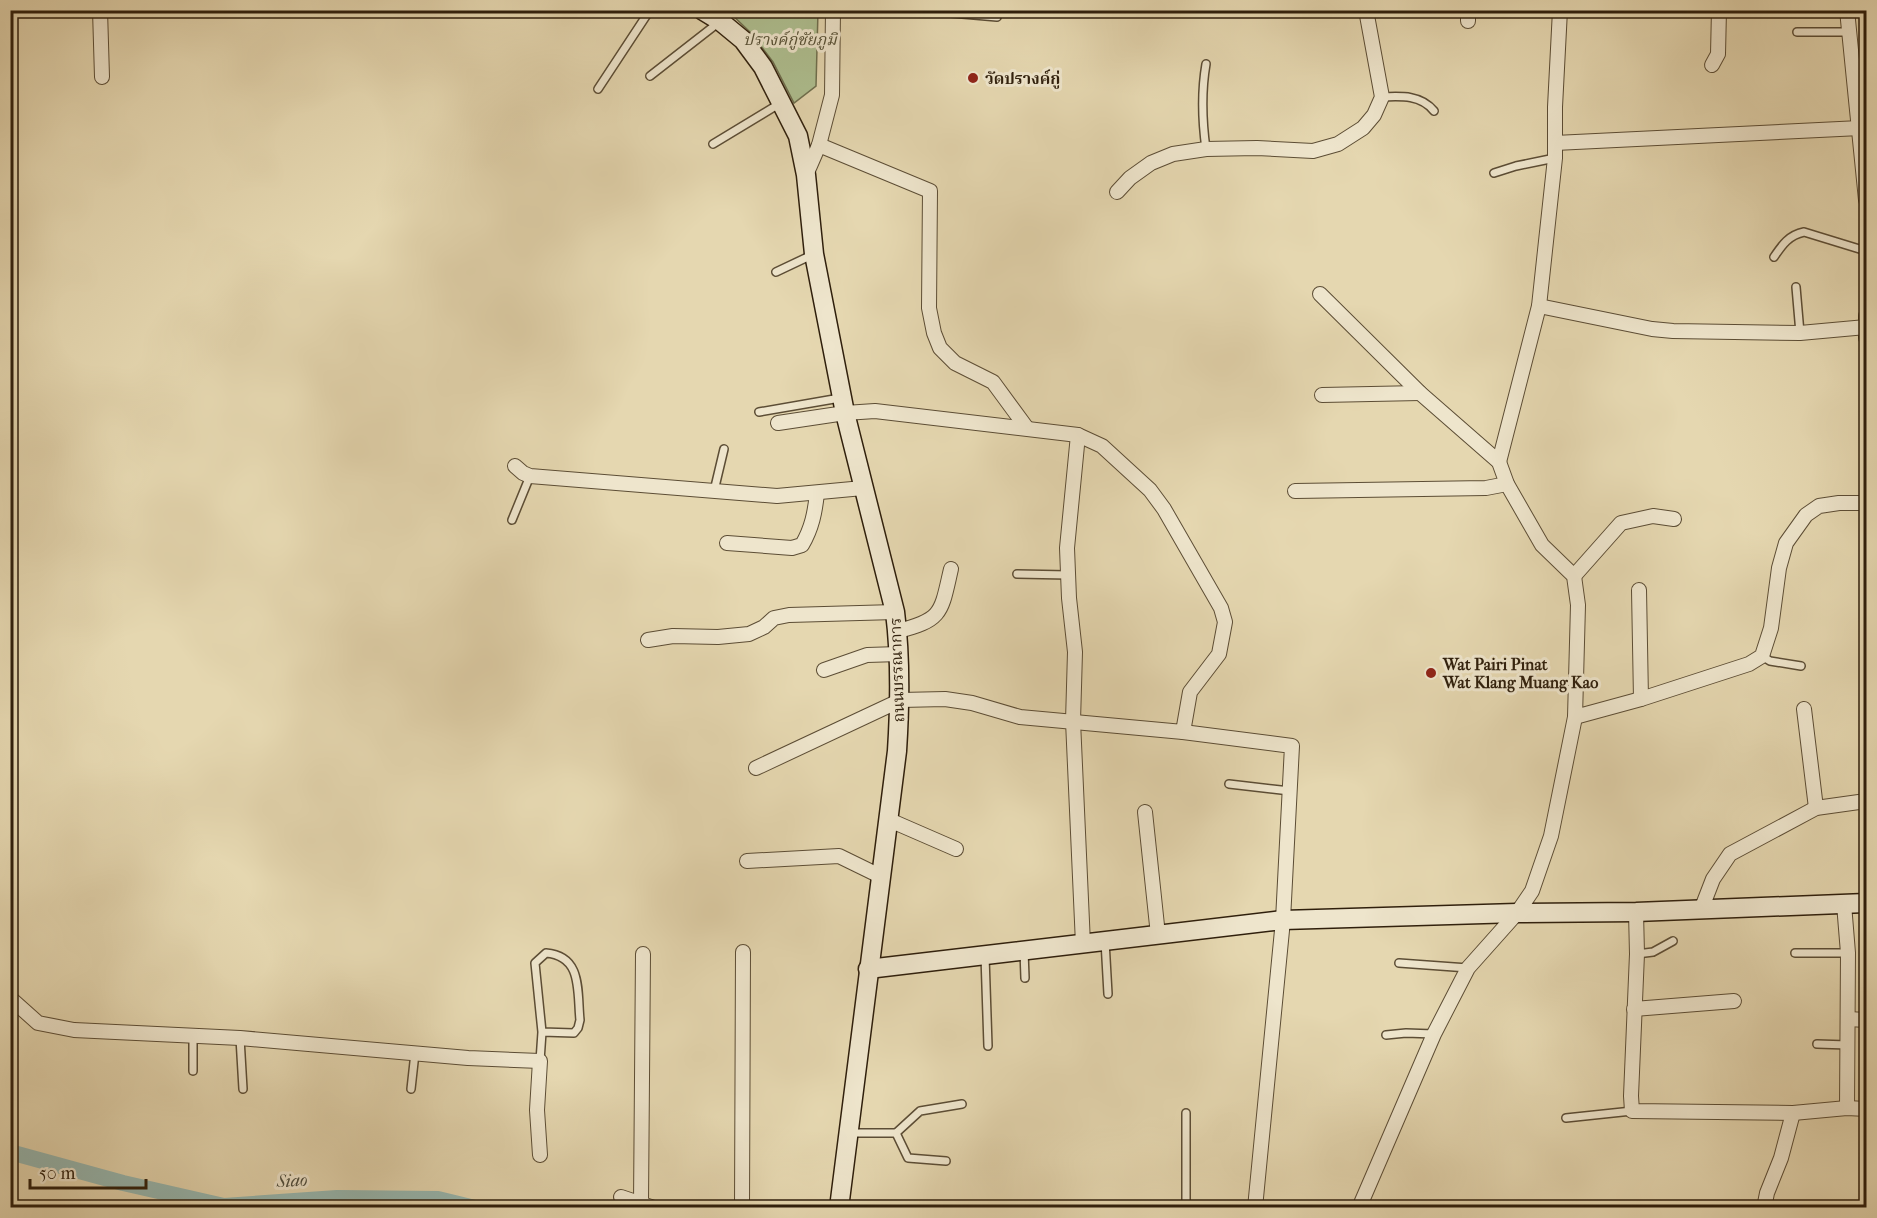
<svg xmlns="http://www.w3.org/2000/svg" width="1877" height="1218" viewBox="0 0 1877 1218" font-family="'IM FELL French Canon','Noto Serif Thai',serif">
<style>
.green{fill:#aebf90;stroke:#6e6f4e;stroke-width:1.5}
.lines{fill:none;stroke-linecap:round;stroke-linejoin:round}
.canal{stroke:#97b8b1;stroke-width:16}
.lane-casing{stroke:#5c4d35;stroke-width:10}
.street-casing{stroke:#5c4d35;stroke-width:16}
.secondary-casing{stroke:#2f1f0c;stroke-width:21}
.lane{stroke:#eee5cc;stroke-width:7}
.street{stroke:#eee5cc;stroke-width:14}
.secondary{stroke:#eee5cc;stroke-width:18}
.poi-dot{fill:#8f2418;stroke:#eee5cc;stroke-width:2}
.labels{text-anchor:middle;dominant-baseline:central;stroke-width:6;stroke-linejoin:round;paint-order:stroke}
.park-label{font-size:16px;font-style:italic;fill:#554f34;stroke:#eee5cc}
.poi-label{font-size:16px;font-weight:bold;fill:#2f1f0c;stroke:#eee5cc;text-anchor:start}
.street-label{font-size:16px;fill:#2f1f0c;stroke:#eee5cc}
.water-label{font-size:18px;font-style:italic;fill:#4e4d3e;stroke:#eee5cc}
</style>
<rect width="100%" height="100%" fill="#e5d7b0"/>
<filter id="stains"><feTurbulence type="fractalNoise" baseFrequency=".00333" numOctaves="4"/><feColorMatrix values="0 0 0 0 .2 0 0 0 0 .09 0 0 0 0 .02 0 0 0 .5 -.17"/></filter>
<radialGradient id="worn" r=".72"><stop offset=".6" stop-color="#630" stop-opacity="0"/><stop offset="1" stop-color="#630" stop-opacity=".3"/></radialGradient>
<path class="green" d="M 728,11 L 818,11 L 816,86 L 794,103 L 773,62 L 751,33 Z"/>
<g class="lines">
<path class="canal" d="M 10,1152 L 123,1183 L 224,1206 L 337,1198 L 438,1199 L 475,1208"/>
<g class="lane-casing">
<g id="lane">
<path d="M 916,10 L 997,17"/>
<path d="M 1797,32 L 1849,32"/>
<path d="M 1206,64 C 1201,93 1202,120 1206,149"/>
<path d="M 650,76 L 718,23"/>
<path d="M 598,89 L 650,10"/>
<path d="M 1382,97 C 1402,96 1421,95 1434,111"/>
<path d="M 713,144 L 779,104"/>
<path d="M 1494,173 L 1516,166 L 1555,158"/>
<path d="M 1774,257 C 1782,245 1789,235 1804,232 L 1866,251"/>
<path d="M 776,272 L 814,254"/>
<path d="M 1796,287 L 1800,333"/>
<path d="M 759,412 L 840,398"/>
<path d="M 714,491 L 724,449"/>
<path d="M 512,520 L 530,476"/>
<path d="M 1017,574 L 1068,575"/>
<path d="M 1762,656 L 1770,661 L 1801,666"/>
<path d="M 1229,784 L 1290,791"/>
<path d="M 1105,941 L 1108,994"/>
<path d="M 1024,951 L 1025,978"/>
<path d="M 1795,953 L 1848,953"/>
<path d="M 1637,954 L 1653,952 L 1673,941"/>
<path d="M 985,956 L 988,1046"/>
<path d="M 1399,963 L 1468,968"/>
<path d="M 1386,1035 L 1406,1033 L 1434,1034"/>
<path d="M 240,1038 L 243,1089"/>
<path d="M 1817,1044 L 1848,1045"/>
<path d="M 540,1061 L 542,1032 L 574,1033 L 578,1028 L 580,1020 C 577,992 583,956 546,953 L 535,963 L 542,1032"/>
<path d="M 193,1071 L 193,1036"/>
<path d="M 411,1089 L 415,1053"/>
<path d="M 1566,1118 L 1632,1111"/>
<path d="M 851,1133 L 896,1133 L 920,1111 L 962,1104"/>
<path d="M 896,1133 L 908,1158 L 946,1161"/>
<path d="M 1186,1208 L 1186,1113"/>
</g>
</g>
<g class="street-casing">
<g id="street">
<path d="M 100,10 L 102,77"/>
<path d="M 1847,10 L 1866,200"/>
<path d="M 1468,21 L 1468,10"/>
<path d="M 1712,65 L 1718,54 L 1719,10"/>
<path d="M 1555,143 L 1860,128"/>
<path d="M 819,145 L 930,191 L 929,308 L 934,333 L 940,348 L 955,363 L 993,382 L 1026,427"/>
<path d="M 806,175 L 819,145 L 832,95 L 833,10"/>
<path d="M 1117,192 L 1130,178 L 1151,163 L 1173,154 L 1206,149 L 1257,148 L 1313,151 L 1338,144 L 1363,128 L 1374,115 L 1382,97 L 1366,10"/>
<path d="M 1320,294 L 1420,393 L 1499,462 L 1507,484 L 1542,545 L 1574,576 L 1578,605 L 1575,717 L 1641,699 L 1749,664 L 1762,656 L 1771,628 L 1779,568 L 1786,543 L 1806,515 L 1819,506 L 1839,503 L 1866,503"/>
<path d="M 1539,306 L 1652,329 L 1673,331 L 1800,333 L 1866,327"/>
<path d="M 1866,316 L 1866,338"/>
<path d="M 1322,395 L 1420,393"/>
<path d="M 1078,435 L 1067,548 L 1069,598 L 1075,652 L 1073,721 L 1083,944"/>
<path d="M 1499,462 L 1539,306 L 1555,158 L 1555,107 L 1560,10"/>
<path d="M 515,466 L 523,473 L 530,476 L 777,496 L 863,488"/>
<path d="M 1295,491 L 1486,488 L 1507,484"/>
<path d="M 727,543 L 792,548 L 802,545 C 812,528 815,512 817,493"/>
<path d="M 1574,576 L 1621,523 L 1653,516 L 1674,519"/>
<path d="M 1639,590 L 1641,699"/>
<path d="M 898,631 C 943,620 941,612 951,569"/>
<path d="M 648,640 L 673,636 L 718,637 L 749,634 L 764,627 L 774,618 L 789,615 L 895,612"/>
<path d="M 824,670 L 867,655 L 899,654"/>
<path d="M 1804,709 L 1816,808"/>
<path d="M 1183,732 L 1292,746 L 1283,920 L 1255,1208"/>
<path d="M 756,768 L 901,700 L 945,699 L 972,703 L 1020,717 L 1183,732 L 1190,692 L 1219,654 L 1225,622 L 1221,608 L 1164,509 L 1150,490 L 1102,446 L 1078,435 L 875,411 L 845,413 L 778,423"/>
<path d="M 1145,812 L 1158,935"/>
<path d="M 887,819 L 956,849"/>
<path d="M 747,861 L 839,856 L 880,876"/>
<path d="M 1844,904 L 1848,953 L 1847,1108"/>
<path d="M 1701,910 L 1713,879 L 1730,854 L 1816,808 L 1866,801"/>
<path d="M 1636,912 L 1637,954 L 1631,1096 L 1632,1111 L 1793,1113 L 1847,1108 L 1866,1109"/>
<path d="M 10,998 L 38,1023 L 74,1030 L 240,1038 L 468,1058 L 540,1061 L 537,1110 L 540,1155"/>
<path d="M 1634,1009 L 1734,1001"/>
<path d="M 1848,1019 L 1866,1020"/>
<path d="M 621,1197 L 654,1208"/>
<path d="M 641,1203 L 643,954"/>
<path d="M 742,1208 L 743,952"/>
<path d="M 1359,1208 L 1434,1034 L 1468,968 L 1517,913 L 1532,891 L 1551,836 L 1575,717"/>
<path d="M 1764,1208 L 1767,1193 L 1781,1158 L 1793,1113"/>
</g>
</g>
<g class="secondary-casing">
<g id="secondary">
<path d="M 702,10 L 720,21 L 743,40 L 763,67 L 798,136 L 806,175 L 814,254 L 845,413 L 895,612 C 901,659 900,705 897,751 L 839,1208"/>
<path d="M 868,969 L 1283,920 L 1517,913 L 1636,912 L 1866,903"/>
</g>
</g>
<use href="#lane" class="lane"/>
<use href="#street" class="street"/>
<use href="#secondary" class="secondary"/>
</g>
<g class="poi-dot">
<circle cx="973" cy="78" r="6"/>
<circle cx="1431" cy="673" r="6"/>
</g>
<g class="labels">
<g class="park-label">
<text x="790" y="39">ปรางค์กู่ชัยภูมิ</text>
</g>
<g class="poi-label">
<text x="985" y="78">วัดปรางค์กู่</text>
<text x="1443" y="664">Wat Pairi Pinat<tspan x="1443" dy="18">Wat Klang Muang Kao</tspan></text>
</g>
<g class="street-label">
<text transform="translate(897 670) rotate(-92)">ถนนบรรณาการ</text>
</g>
<g class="water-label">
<text transform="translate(292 1181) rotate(-4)">Siao</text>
</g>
</g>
<rect width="1877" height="1218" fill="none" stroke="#e5d7b0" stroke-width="36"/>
<rect x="12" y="12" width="1853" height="1194" fill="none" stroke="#2f1f0c" stroke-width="3"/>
<rect x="18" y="18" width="1841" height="1182" fill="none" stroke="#2f1f0c" stroke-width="1.5"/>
<path d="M30 1179v9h116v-9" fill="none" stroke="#2f1f0c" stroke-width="3"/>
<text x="39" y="1179" font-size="18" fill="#2f1f0c" stroke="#eee5cc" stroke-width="4.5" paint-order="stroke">50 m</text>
<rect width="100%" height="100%" filter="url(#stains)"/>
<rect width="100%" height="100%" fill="url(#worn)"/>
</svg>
